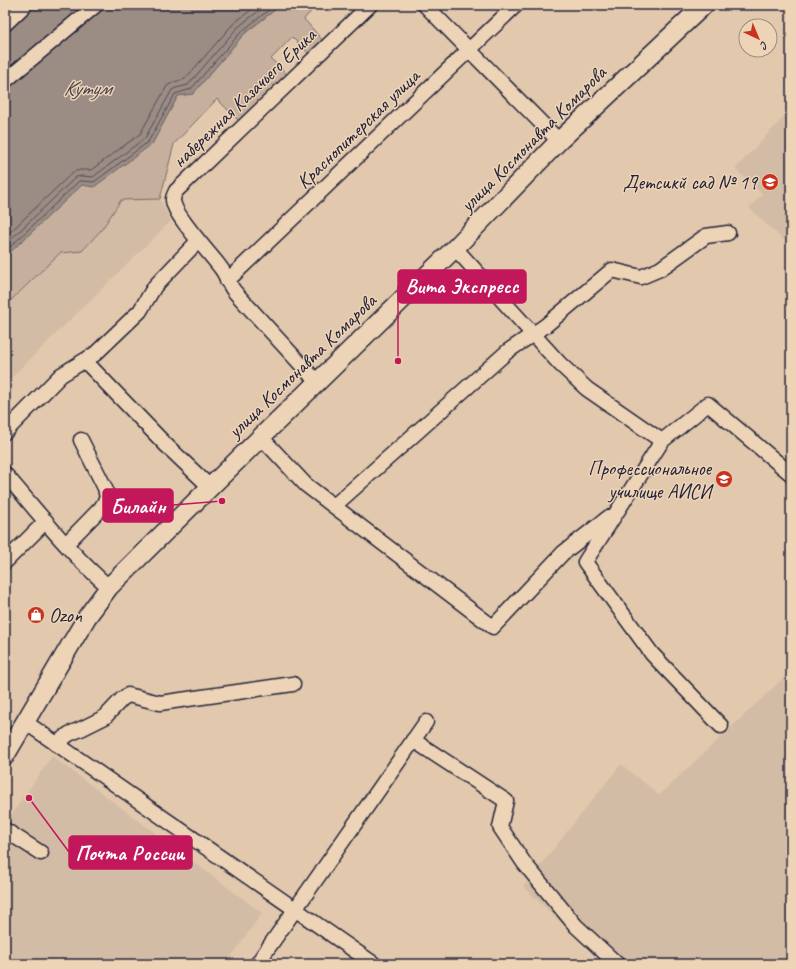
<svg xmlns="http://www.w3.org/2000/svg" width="796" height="969" viewBox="0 0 796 969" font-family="Caveat,sans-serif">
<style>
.built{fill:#d3bca5}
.green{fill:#c6b09d;stroke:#74696c}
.water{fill:#9b8c84;stroke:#6b6267}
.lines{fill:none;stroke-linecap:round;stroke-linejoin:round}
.shore{stroke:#524c58;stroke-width:1}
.minor-casing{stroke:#22223b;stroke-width:17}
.major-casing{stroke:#22223b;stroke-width:21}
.minor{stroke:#eed4b6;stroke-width:14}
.major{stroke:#eed4b6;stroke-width:18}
.labels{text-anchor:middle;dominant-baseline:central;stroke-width:3;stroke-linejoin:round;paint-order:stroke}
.street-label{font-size:20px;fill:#22223b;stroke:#eed4b6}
.poi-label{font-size:20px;fill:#22223b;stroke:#eed4b6;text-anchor:end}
.water-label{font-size:21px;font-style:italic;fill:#464251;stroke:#eed4b6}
.leader{fill:none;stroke:#c2185b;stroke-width:1.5}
.callout-dot{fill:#c2185b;stroke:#eed4b6;stroke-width:1.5}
.callout{fill:#c2185b;stroke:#c2185b;stroke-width:1.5}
.callout-label{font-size:21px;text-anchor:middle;font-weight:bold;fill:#fff}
</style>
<rect width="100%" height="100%" fill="#e2c9ae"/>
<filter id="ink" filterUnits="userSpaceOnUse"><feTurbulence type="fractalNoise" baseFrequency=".025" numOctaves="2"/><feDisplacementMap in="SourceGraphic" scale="8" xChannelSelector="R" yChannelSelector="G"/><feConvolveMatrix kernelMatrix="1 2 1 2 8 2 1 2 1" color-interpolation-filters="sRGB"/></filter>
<g filter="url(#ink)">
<g class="built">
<path d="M 791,109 L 791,247 L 749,208 L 762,194 L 735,169 Z"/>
<path d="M 160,199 L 171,221 L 5,384 L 5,314 L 7,311 L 5,309 L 5,306 L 60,253 L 82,251 L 102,229 L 121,200 Z"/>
<path d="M 791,671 L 791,964 L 606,964 L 523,887 L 621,764 L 659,795 Z"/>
<path d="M 52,756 L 262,913 L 226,964 L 5,964 L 5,824 Z"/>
</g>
<path class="green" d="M 281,5 L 317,5 L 304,19 L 324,42 L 310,55 L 292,37 L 271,59 L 289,76 L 240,122 L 217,99 L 174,144 L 160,199 L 121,200 L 102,229 L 82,251 L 60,253 L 5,306 L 5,257 L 82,184 L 152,144 L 178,96 L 193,93 L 244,34 Z"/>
<path class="water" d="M 5,5 L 281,5 L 244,34 L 193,94 L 178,96 L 152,144 L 94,187 L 82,185 L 5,257 Z"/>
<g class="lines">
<g class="shore">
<path d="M 5,237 L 73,172 L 80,170 L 91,170 L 140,134 L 167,86 L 174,82 L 185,79 L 233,24 L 257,5"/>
<path d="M 5,245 L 76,177 L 82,176 L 93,177 L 145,138 L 172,90 L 176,88 L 188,85 L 237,28 L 266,5"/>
<path d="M 5,252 L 79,181 L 82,181 L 94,182 L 148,142 L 175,94 L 191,89 L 241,32 L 275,5"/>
</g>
<g class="minor-casing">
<g id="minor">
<path d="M 425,5 L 559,141"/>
<path d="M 5,24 L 25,5"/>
<path d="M 5,81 L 96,5"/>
<path d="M 455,248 L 560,364 L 587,389 L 662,441 L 585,562 L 652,654 L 721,726"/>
<path d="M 227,281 L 516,5"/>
<path d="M 85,361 L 165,444 L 210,487"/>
<path d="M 317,382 L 234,291 C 228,283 226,274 220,267 C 211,254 172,214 173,199 C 173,197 175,193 176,191 L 370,5"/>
<path d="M 5,432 L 61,375 L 95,354 L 140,311 L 155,286 L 198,241"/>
<path d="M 261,437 L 306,485 L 493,627 L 563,553 L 609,517"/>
<path d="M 662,441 L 708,404 L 791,474"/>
<path d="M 5,474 C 39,513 70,554 109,587"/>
<path d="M 334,506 L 508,351 L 545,326 L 612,270 L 641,277 L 660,269 L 706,236 L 728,233"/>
<path d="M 66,544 L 101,508 L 107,498 L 105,488 L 81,440"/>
<path d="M 5,562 L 46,521"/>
<path d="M 25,722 L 374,964"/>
<path d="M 413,740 L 506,801 L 500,827 L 524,863 L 576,926 L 617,964"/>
<path d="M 56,744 L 69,734 L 83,728 L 105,717 L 122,699 L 128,695 L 160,703 L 293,684"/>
<path d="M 5,830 L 41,853"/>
<path d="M 257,964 L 426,722"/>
</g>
</g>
<g class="major-casing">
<path id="major" d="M 5,756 L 87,617 L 109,587 L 261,437 L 455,248 L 559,141 L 704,5"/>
</g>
<use href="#minor" class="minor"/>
<use href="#major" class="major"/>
</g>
</g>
<defs>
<g id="school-disc" transform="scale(0.9)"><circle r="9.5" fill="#c8321e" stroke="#eed4b6"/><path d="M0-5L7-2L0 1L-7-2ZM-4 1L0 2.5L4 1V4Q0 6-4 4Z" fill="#fff"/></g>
<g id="university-disc" transform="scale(0.9)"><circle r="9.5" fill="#c8321e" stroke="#eed4b6"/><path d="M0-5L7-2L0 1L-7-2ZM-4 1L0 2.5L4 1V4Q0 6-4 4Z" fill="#fff"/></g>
<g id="shop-disc" transform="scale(0.9)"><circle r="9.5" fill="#c8321e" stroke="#eed4b6"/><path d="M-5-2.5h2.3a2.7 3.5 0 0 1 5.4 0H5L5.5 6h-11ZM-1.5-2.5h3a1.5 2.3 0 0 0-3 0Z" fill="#fff"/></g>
</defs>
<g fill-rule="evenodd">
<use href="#school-disc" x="770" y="182"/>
<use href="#university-disc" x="724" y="479"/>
<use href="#shop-disc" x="36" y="615"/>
</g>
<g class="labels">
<g class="street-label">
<text transform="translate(244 98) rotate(-44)">набережная Казачьего Ерика</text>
<text transform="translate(358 129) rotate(-44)">Краснопитерская улица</text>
<text transform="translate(533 139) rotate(-45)">улица Космонавта Комарова</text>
<text transform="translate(302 366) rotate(-44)">улица Космонавта Комарова</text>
</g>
<g class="poi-label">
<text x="757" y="182">Детсикй сад № 19</text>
<text x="711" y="468">Профессиональное<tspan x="711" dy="23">училище АИСИ</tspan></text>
<text x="49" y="615" text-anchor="start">Ozon</text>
</g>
<g class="water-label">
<text x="87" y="88">Кутум</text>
</g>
</g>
<path class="leader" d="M398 361L398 286M222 501L173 505M29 798L69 852"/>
<g class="callout-dot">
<circle cx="398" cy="361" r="4"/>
<circle cx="222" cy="501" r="4"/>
<circle cx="29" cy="798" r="4"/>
</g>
<g class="callout">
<rect x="398" y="270" width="128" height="33" rx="4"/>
<rect x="103" y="489" width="70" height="33" rx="4"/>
<rect x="69" y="836" width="123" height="33" rx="4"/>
</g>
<g class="callout-label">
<text x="462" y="293">Вита Экспресс</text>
<text x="138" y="513">Билайн</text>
<text x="130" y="860">Почта России</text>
</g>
<rect width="796" height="969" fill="none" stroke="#eed4b6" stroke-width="20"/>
<rect x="10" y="10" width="776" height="949" fill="none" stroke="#22223b" stroke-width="1.5" filter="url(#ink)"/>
<g transform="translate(758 38) rotate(136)"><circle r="19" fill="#eed4b6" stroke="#9c8d85"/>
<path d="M0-3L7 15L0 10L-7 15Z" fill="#c8321e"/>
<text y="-6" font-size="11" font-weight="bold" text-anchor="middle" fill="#22223b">С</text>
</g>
</svg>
